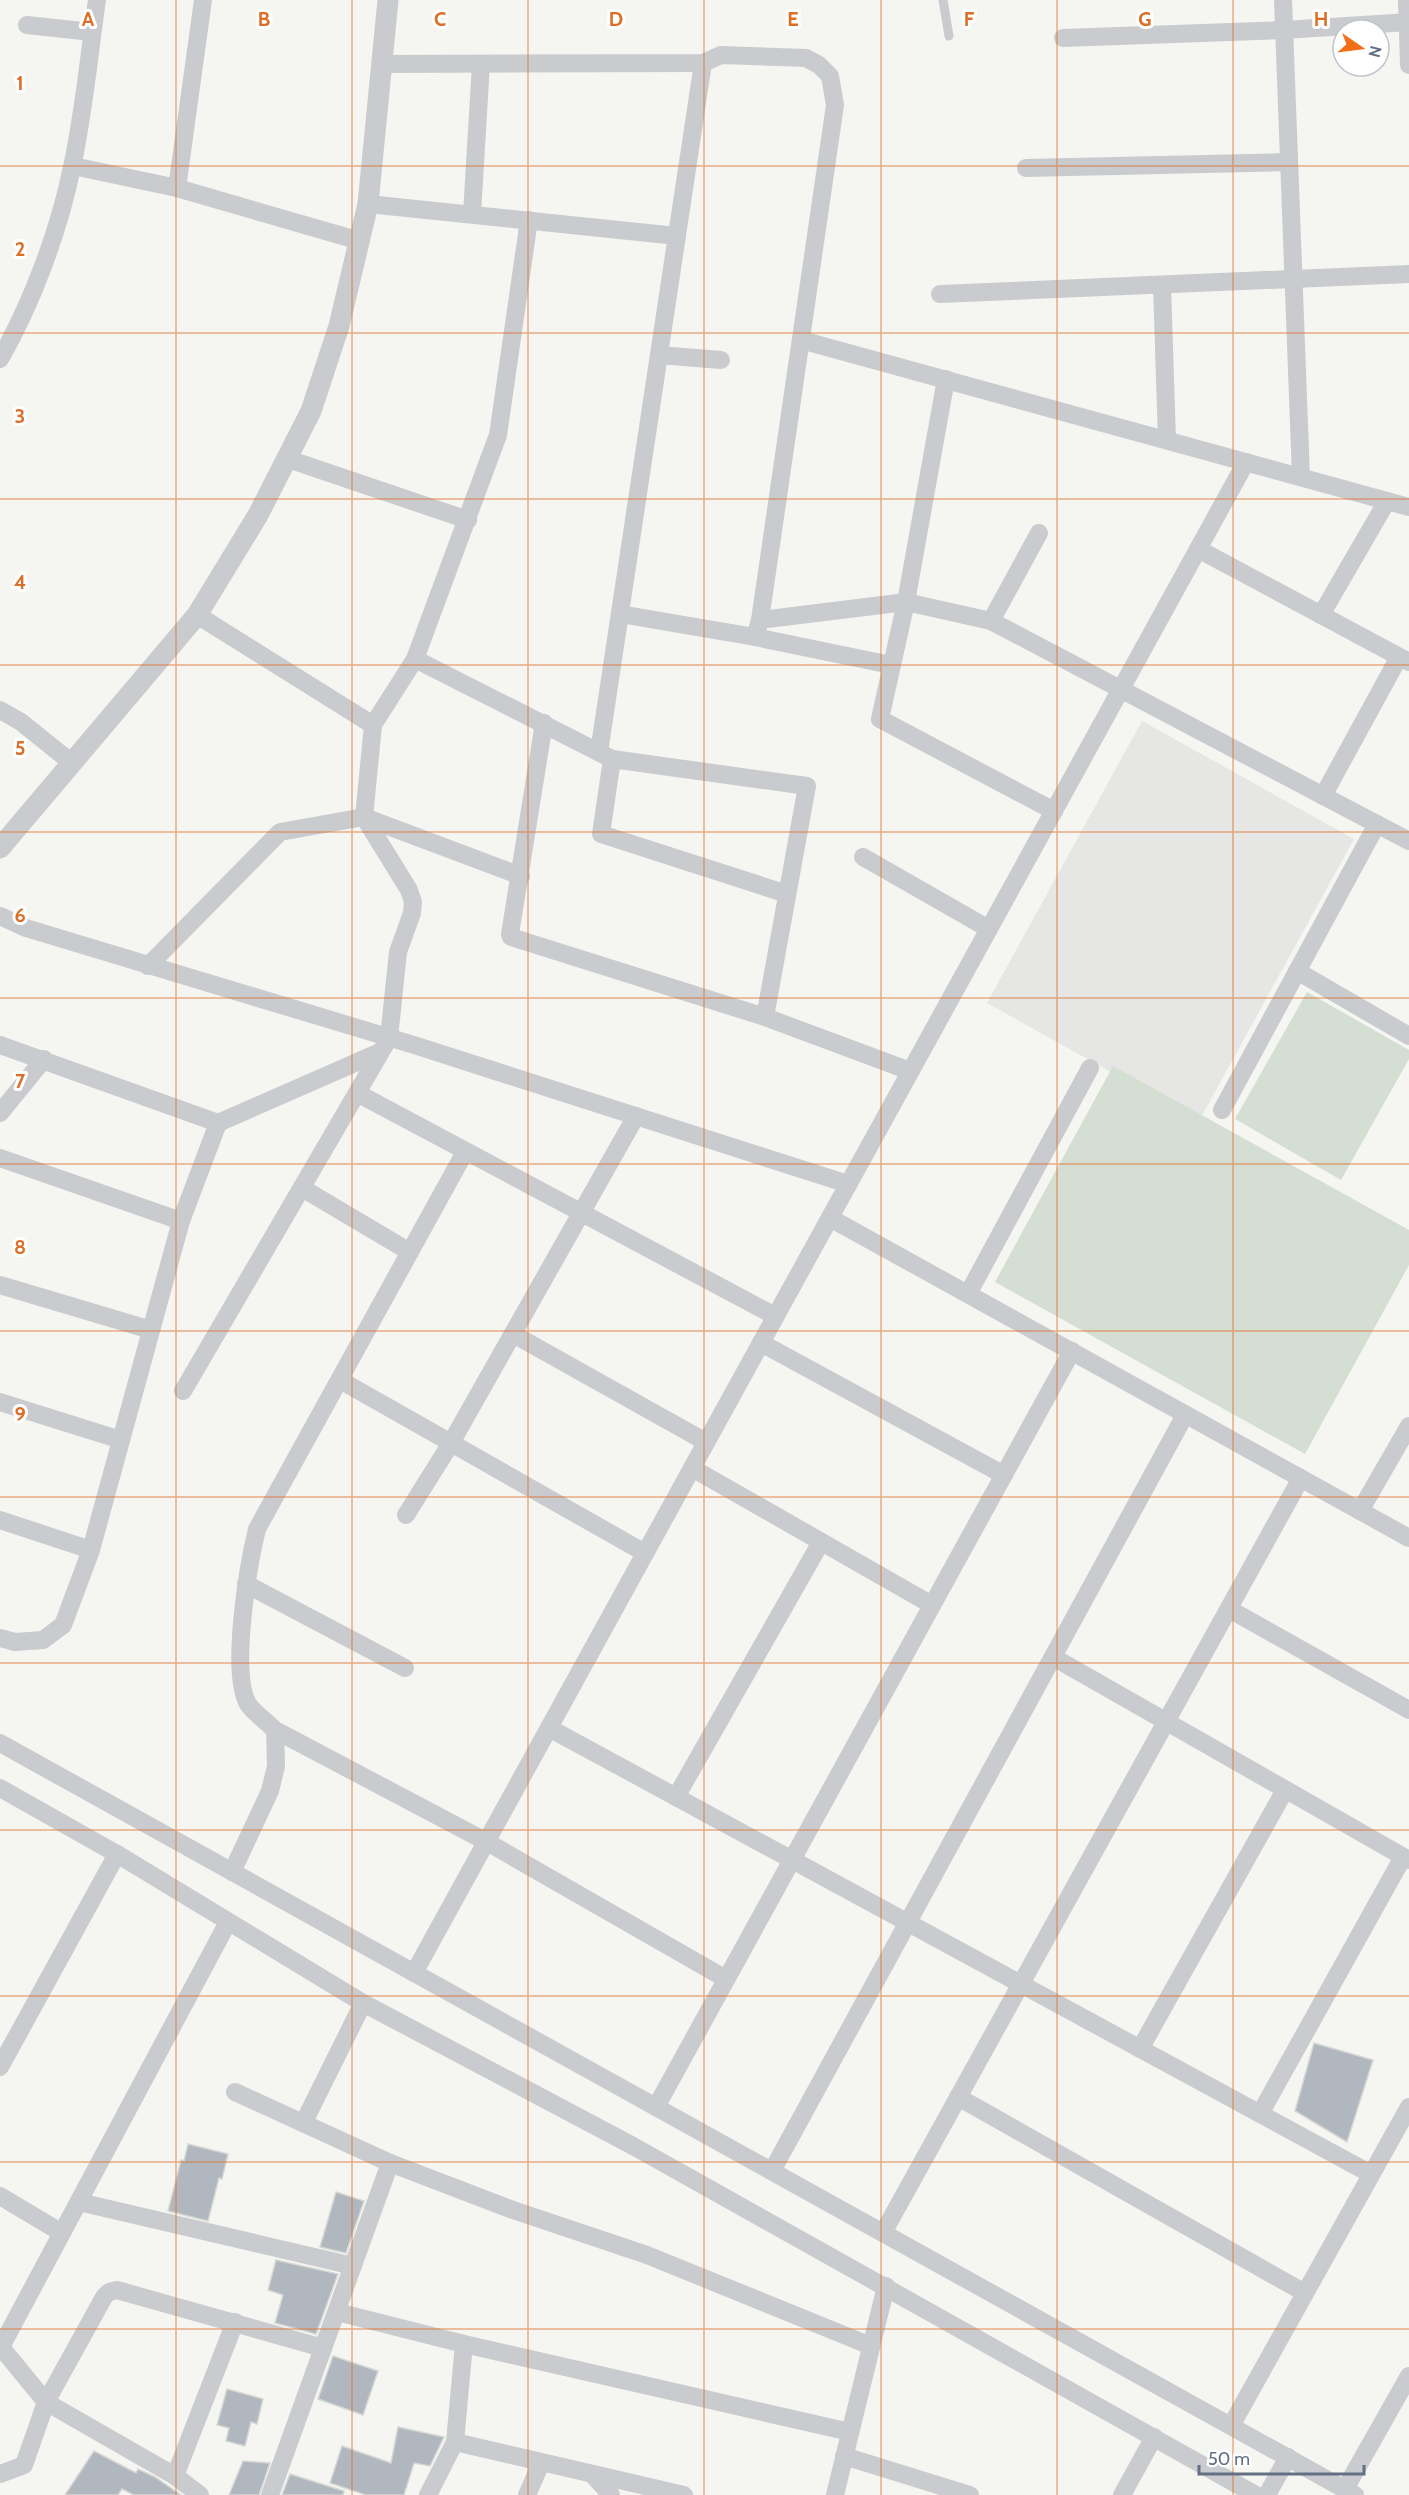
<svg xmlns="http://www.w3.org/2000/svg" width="1409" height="2495" viewBox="0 0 1409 2495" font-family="Cabin,sans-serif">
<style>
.built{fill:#e6e6e5}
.green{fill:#d5ded2}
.building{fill:#b1b7be;stroke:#d6d7d4;stroke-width:1.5}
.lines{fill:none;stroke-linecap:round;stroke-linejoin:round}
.service{stroke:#c9cbcf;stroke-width:9}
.minor{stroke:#c9cbcf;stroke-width:18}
.tertiary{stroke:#c9cbcf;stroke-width:21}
.grid{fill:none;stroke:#dc6f27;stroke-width:1.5;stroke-opacity:0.55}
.grid-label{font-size:20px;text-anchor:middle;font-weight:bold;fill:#dc6f27;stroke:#fff;stroke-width:6;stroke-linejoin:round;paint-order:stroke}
</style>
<rect width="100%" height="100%" fill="#f5f6f1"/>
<path class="built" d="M 1142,721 L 1354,839 L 1199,1121 L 987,1003 Z"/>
<g class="green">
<path d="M 1307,992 L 1409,1050 L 1409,1059 L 1341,1180 L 1235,1119 Z"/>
<path d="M 1113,1066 L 1409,1230 L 1409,1265 L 1305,1454 L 995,1282 Z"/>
</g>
<g class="building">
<path d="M 1314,2043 L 1373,2060 L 1347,2142 L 1295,2111 Z"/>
<path d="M 188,2144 L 228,2154 L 222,2179 L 219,2178 L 208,2221 L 168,2211 L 181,2160 L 184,2161 Z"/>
<path d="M 336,2192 L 364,2201 L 346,2253 L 320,2247 Z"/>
<path d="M 276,2260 L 338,2274 L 316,2334 L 275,2323 L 283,2295 L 268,2290 Z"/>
<path d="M 333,2356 L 378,2371 L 363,2415 L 318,2399 Z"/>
<path d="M 227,2389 L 263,2399 L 257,2424 L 251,2422 L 245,2446 L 226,2441 L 229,2428 L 217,2425 Z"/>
<path d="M 398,2427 L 444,2437 L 430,2466 L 414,2463 L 404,2495 L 366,2495 L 330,2483 L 342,2446 L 391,2463 Z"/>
<path d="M 94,2451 L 136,2473 L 138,2469 L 155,2477 L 181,2495 L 134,2495 L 122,2489 L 118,2495 L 65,2495 Z"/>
<path d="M 243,2461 L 270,2463 L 259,2495 L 229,2495 Z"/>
<path d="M 290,2474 L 344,2491 L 343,2495 L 282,2495 Z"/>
</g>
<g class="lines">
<path class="service" d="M 943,0 L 949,36"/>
<g class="minor">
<path d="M 1283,0 L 1301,477"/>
<path d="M 1407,0 L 1409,65"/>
<path d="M 27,25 L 92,32"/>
<path d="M 1063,38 L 1284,30 L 1409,22"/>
<path d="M 382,64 L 703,63 L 721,55 L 806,58 L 819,65 L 830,76 L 835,105 L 760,620 L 755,637"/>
<path d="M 73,166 L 177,188 L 360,241"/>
<path d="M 1026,168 L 1289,162"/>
<path d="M 177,188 L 203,0"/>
<path d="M 368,204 L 677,236"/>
<path d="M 472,214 L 481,64"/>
<path d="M 1162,285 L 1167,440"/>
<path d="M 940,294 L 1409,274"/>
<path d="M 801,340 L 1409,507"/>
<path d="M 659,355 L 721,360"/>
<path d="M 0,359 C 32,303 59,231 72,167 C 84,112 89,55 97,0"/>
<path d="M 946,379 L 906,602 L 880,719 L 1054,811"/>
<path d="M 288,459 L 468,520"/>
<path d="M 1198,549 L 1409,662"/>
<path d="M 620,614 L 755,637 L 891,665"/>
<path d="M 197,615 L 373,725"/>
<path d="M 1321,615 L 1387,501"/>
<path d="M 760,620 L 906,602 L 991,621 L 1409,841"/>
<path d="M 991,621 L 1039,533"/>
<path d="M 415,659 L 612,759 L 807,786 L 765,1017"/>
<path d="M 0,710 L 21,722 L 72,763"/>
<path d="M 544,723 L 510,934 L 511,937 L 765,1017 L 910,1071"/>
<path d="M 599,752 L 703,63"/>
<path d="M 612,759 L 601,834 L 787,894"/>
<path d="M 1323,796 L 1399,657"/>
<path d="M 863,857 L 989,929"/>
<path d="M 0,916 L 26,928 L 414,1045 L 848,1184"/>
<path d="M 148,966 L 280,832 L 364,817 L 521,876"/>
<path d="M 1297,971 L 1409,1036"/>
<path d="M 0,1045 L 218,1123 L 380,1052"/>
<path d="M 357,1093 L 775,1316"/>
<path d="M 1222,1110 L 1377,824"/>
<path d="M 0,1113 L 44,1059"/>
<path d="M 465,1152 L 257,1529 C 248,1566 230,1673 248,1704 C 254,1713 267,1722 275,1730 L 487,1842 L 726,1979"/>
<path d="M 0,1158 L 181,1221"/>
<path d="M 302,1188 L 410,1252"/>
<path d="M 830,1218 L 1409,1538"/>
<path d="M 0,1285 L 151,1330"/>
<path d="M 968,1294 L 1090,1068"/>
<path d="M 513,1334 L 706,1442"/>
<path d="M 761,1343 L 1004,1475"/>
<path d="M 340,1380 L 645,1553"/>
<path d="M 183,1391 L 389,1038 L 398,952 L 412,913 L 413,902 L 409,890 L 364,817 L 373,725 L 415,659 L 498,435 L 529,220"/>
<path d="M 0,1402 L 121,1440"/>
<path d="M 692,1468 L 932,1605"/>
<path d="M 1360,1511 L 1409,1426"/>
<path d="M 406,1515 L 451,1443 L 636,1116"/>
<path d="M 0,1520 L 91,1550"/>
<path d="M 246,1584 L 405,1668"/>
<path d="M 1229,1609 L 1409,1710"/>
<path d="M 0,1638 L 15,1642 L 43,1640 L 63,1625 L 91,1550 L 181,1221 L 218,1123"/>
<path d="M 1053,1657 L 1409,1860"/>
<path d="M 549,1728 L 1371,2174"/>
<path d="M 0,1743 L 1355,2495"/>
<path d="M 0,1788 L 117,1854 L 363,2003 L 633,2146 L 1256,2495"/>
<path d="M 676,1797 L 821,1542"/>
<path d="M 232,1872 L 270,1791 L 276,1766 L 275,1730"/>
<path d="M 414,1973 L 1246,462"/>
<path d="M 1140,2049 L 1285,1790"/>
<path d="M 0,2067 L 117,1854"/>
<path d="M 235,2092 L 390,2163 L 513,2210 L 647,2255 L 871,2346"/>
<path d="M 958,2097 L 1305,2293"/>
<path d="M 656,2107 L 1072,1351"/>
<path d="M 1260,2114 L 1403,1857"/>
<path d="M 304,2122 L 363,2003"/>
<path d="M 772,2171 L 1185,1415"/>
<path d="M 0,2196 L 62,2233"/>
<path d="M 79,2202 L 353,2266"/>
<path d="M 883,2233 L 1301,1478"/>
<path d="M 337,2312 L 464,2344 L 850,2432"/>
<path d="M 0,2346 L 46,2402 L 175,2476 L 200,2495"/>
<path d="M 1,2347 L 228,1922"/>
<path d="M 1231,2426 L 1409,2107"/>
<path d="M 455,2442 L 684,2495"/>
<path d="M 844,2456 L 970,2495"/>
<path d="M 0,2474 L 24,2465 L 46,2402 L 104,2297 L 109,2292 L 117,2290 L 323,2348"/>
<path d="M 592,2474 L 611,2495"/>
<path d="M 175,2476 L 235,2322"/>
<path d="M 1345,2489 L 1409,2376"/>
<path d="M 270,2495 L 390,2163"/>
<path d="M 428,2495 L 455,2442 L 464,2344"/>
<path d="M 527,2495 L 541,2463"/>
<path d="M 835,2495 L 886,2286"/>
<path d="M 1122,2495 L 1154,2437"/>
<path d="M 1267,2495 L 1288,2457"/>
</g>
<path class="tertiary" d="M 0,848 L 197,615 L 258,515 L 311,411 L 339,326 L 368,204 L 388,0"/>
</g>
<path class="grid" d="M 176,0 L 176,2495M 352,0 L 352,2495M 528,0 L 528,2495M 704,0 L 704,2495M 881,0 L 881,2495M 1057,0 L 1057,2495M 1233,0 L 1233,2495M 0,166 L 1409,166M 0,333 L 1409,333M 0,499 L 1409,499M 0,665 L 1409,665M 0,832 L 1409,832M 0,998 L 1409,998M 0,1164 L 1409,1164M 0,1331 L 1409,1331M 0,1497 L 1409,1497M 0,1663 L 1409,1663M 0,1830 L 1409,1830M 0,1996 L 1409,1996M 0,2162 L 1409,2162M 0,2329 L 1409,2329"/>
<g class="grid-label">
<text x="88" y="26">A</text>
<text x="264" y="26">B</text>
<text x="440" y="26">C</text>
<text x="616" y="26">D</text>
<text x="793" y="26">E</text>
<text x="969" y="26">F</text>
<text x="1145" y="26">G</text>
<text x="1321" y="26">H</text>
<text x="20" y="90">1</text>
<text x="20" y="256">2</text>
<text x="20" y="423">3</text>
<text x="20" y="589">4</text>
<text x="20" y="755">5</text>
<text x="20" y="922">6</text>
<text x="20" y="1088">7</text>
<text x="20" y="1254">8</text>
<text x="20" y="1421">9</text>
</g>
<g transform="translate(1361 48) rotate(104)"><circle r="28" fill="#ffffff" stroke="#c0c5ce" stroke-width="1.5"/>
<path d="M0-4.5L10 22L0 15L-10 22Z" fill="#f16f16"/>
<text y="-9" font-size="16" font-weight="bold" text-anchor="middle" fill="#626f85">N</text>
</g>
<path d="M1199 2465v9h165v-9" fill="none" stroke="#626f85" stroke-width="3"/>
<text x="1208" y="2465" font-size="18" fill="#626f85" stroke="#ffffff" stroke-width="4.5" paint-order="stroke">50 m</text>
</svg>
